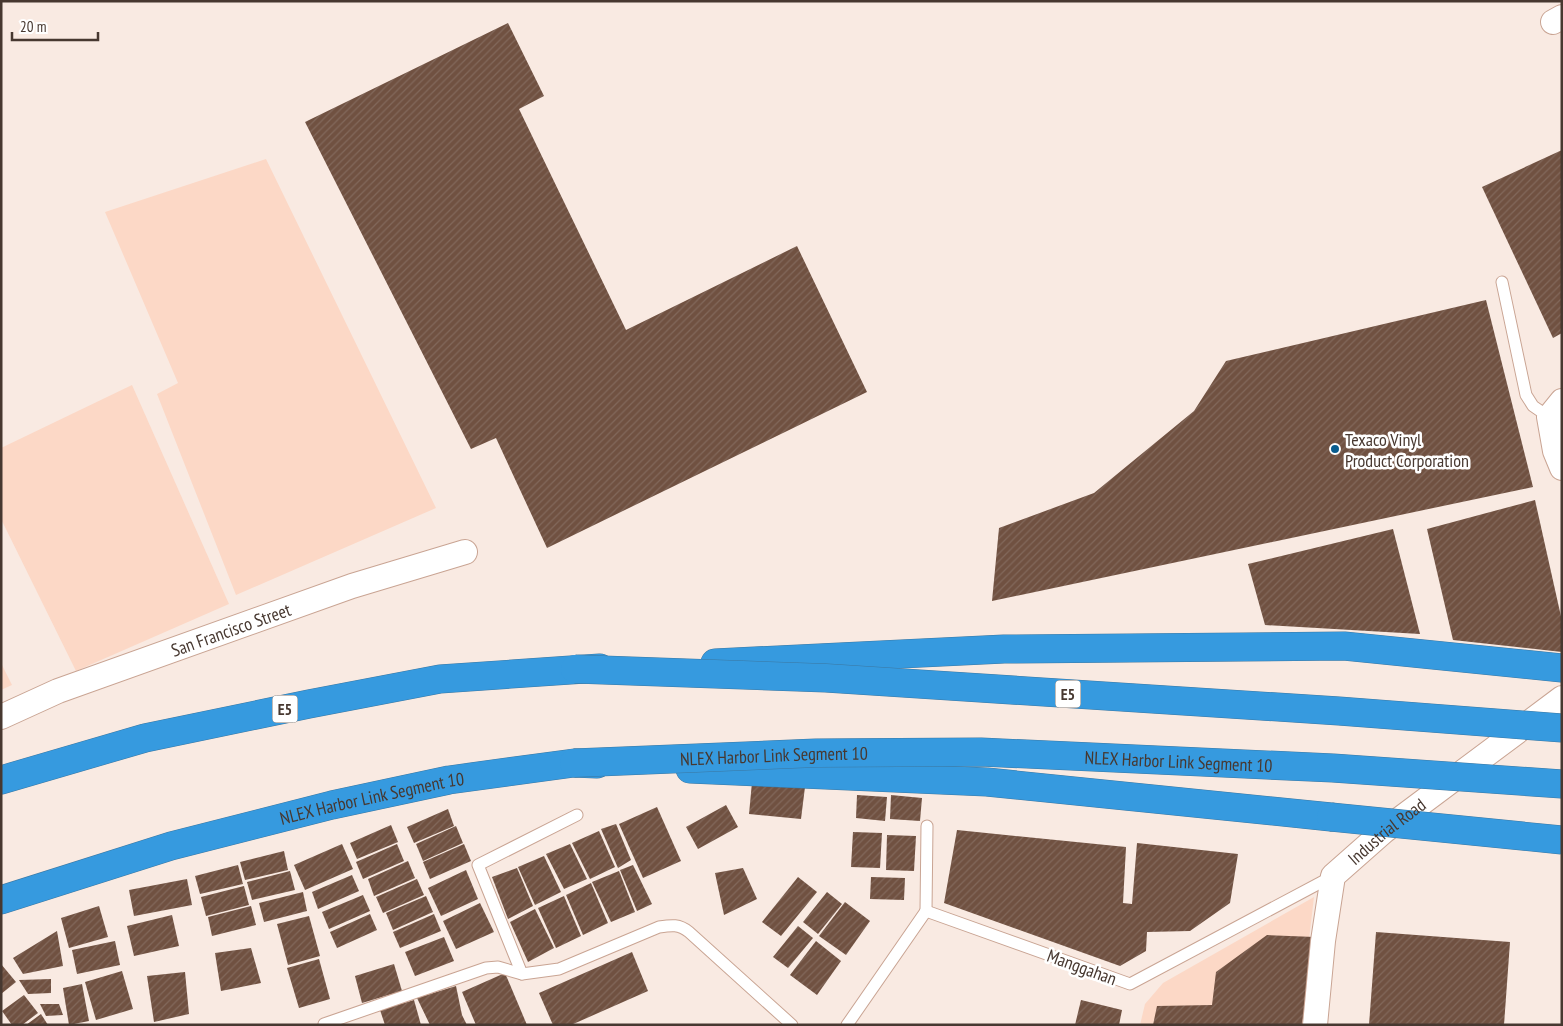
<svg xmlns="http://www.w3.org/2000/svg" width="1563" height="1026" viewBox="0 0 1563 1026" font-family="'PT Sans Narrow',sans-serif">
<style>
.built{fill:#fcd8c6}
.building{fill:url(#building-hatch)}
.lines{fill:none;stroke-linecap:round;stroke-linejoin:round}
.lane-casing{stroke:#c9a493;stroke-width:13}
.street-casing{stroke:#c9a493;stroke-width:26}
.highway-casing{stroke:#3c78a2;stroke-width:29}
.lane{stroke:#fff;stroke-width:11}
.street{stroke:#fff;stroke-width:24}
.highway{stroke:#369adf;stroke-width:28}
.highway-bridge-casing{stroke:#3c78a2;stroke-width:29;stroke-linecap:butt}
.highway-bridge{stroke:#369adf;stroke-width:28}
.poi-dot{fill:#085c8e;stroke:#fff;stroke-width:2}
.labels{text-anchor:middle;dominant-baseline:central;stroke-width:5;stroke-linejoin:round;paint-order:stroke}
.shield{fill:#fff;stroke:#7e746e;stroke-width:1}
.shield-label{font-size:16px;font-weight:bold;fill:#473830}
.poi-label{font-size:18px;fill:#473830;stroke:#fff;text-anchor:start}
.street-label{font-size:18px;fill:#473830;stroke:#fff}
</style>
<defs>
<pattern id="building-hatch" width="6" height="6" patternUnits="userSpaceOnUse" patternTransform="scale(1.25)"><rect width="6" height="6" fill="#705141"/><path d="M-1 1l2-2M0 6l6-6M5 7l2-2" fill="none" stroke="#82685b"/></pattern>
</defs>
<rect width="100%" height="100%" fill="#f9eae2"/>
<g class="built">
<path d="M 266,159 L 436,508 L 236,595 L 157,394 L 178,383 L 105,212 Z"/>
<path d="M 132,385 L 229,604 L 76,671 L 1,519 L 1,448 Z"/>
<path d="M 1,663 L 12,685 L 1,690 Z"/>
<path d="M 1314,897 L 1299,1025 L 1140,1025 L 1145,1004 L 1163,983 Z"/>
</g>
<g class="building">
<path d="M 508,23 L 544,96 L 519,109 L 626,330 L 797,246 L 867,392 L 547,548 L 496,438 L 471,449 L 305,122 Z"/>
<path d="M 1562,150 L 1562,333 L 1553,338 L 1482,187 Z"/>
<path d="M 1486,300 L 1533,487 L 992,601 L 999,528 L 1094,493 L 1194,411 L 1226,361 Z"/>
<path d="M 1535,500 L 1562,621 L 1562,652 L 1453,640 L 1427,529 Z"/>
<path d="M 1393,529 L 1420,634 L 1265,625 L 1248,564 Z"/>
<path d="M 752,782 L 805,787 L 801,819 L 749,814 Z"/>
<path d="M 857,795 L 887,797 L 885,821 L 856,818 Z"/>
<path d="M 891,795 L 922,798 L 920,821 L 890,819 Z"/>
<path d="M 726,805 L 738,827 L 698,849 L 686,827 Z"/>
<path d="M 657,807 L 681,861 L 643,878 L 619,824 Z"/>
<path d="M 448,809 L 454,826 L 414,843 L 407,827 Z"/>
<path d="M 616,824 L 631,860 L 618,868 L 601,829 Z"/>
<path d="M 391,825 L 398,842 L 357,859 L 350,843 Z"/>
<path d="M 456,826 L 463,843 L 423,861 L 416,844 Z"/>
<path d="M 957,830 L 1126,847 L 1123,903 L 1132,904 L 1137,843 L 1238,854 L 1230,903 L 1190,931 L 1147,932 L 1146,951 L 1120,966 L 944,903 Z"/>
<path d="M 599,831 L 615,867 L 590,879 L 572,843 Z"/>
<path d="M 853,832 L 882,833 L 880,868 L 851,867 Z"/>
<path d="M 887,835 L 916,836 L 914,871 L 886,870 Z"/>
<path d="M 342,844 L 353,869 L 305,890 L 294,865 Z"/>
<path d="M 397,844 L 404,861 L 363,879 L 356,862 Z"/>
<path d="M 464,844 L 471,861 L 430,879 L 423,862 Z"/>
<path d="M 570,844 L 587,879 L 564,889 L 546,854 Z"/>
<path d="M 284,851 L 288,870 L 245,880 L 240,862 Z"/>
<path d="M 544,856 L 561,892 L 535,905 L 518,867 Z"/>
<path d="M 408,861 L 415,878 L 374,896 L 368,879 Z"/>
<path d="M 238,865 L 243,884 L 200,894 L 195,876 Z"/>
<path d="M 633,865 L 652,904 L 637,911 L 620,870 Z"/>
<path d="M 517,868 L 533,906 L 508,919 L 492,877 Z"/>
<path d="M 743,868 L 757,899 L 724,915 L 715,873 Z"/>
<path d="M 466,870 L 478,899 L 441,916 L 428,888 Z"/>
<path d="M 290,871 L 295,890 L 252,900 L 247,882 Z"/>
<path d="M 619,871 L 635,912 L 611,922 L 592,882 Z"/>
<path d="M 352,875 L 359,891 L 318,909 L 312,892 Z"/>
<path d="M 798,877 L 817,892 L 781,936 L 762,922 Z"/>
<path d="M 871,877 L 905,878 L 904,900 L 870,899 Z"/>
<path d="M 187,879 L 192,905 L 134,916 L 129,890 Z"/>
<path d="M 417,879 L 424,895 L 383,913 L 376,897 Z"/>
<path d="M 591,883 L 608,923 L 583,935 L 566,895 Z"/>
<path d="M 244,886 L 249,905 L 206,916 L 201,897 Z"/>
<path d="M 303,892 L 307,911 L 264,922 L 259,903 Z"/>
<path d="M 827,892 L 842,904 L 818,934 L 803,922 Z"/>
<path d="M 363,895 L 370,911 L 329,929 L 322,912 Z"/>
<path d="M 426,896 L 433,912 L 393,930 L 386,913 Z"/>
<path d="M 564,896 L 581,936 L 556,948 L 538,908 Z"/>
<path d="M 845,902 L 870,921 L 846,955 L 819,936 Z"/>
<path d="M 480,903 L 494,932 L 456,949 L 443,921 Z"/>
<path d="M 99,906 L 108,937 L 69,948 L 61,918 Z"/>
<path d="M 251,906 L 256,925 L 212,936 L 208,917 Z"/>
<path d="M 535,909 L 554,948 L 528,962 L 510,922 Z"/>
<path d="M 370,914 L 377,930 L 337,948 L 330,932 Z"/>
<path d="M 434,914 L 441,931 L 400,948 L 393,932 Z"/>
<path d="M 172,915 L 179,946 L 134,956 L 127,926 Z"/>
<path d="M 309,916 L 320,956 L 288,965 L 277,924 Z"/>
<path d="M 798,926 L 813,938 L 788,968 L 773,957 Z"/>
<path d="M 57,931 L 63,966 L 23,974 L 13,958 Z"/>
<path d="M 1376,932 L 1510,942 L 1504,1025 L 1369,1025 Z"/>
<path d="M 1267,935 L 1315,937 L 1302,1025 L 1153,1025 L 1157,1006 L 1212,1005 L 1216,972 Z"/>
<path d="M 444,937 L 454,961 L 415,976 L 405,952 Z"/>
<path d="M 115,941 L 120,965 L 77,974 L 72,950 Z"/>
<path d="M 816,941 L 841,961 L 817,995 L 790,975 Z"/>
<path d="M 251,948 L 261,983 L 221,991 L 215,953 Z"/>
<path d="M 632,952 L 648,991 L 571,1025 L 553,1025 L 539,993 Z"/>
<path d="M 319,959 L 330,999 L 299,1008 L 287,968 Z"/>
<path d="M 1,964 L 16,982 L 1,994 Z"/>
<path d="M 394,964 L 402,991 L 362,1003 L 355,976 Z"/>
<path d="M 122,971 L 133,1009 L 96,1020 L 85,982 Z"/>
<path d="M 185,972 L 189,1014 L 154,1022 L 147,976 Z"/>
<path d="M 505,973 L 527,1025 L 476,1025 L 462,992 Z"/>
<path d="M 51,979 L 51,993 L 28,994 L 19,980 Z"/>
<path d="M 82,984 L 89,1021 L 69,1025 L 63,988 Z"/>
<path d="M 456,986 L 462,1015 L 467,1025 L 430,1025 L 417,998 Z"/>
<path d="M 24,995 L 38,1013 L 22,1025 L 12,1025 L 2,1011 Z"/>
<path d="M 414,1000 L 421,1025 L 385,1025 L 380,1010 Z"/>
<path d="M 1081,1000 L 1122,1010 L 1119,1025 L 1075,1025 Z"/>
<path d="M 40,1004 L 59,1004 L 63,1015 L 46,1016 Z"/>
<path d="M 41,1014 L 48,1025 L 26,1025 Z"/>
</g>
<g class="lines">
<g class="lane-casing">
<g id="lane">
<path d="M 1502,282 L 1526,395 L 1533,406 L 1549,417"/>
<path d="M 926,911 L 1130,984 L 1333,876"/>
<path d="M 926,911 L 927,826"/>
<path d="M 522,974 L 478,865 L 577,815"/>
<path d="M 324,1024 L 486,968 L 498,967 L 522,974 L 559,969 L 659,927 C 672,925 679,924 689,932 L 792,1025"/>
<path d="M 847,1025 L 926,911"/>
</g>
</g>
<g class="street-casing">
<g id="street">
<path d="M 1553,22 L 1562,17"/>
<path d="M 1562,401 L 1549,417 L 1555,451 L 1562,468"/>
<path id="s1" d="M 1,717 L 58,691 L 352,586 L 465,552"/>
<path id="s2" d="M 1315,1025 L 1323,941 L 1333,876 L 1384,831 L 1562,698"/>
</g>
</g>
<g class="highway-casing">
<g id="highway">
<path d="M 715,663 L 1004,649 L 1344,646 L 1562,668"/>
<path d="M 690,769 L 987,782 L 1331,817"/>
<path d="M 1,780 L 145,738 L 309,704 L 440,679 L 600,668"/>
<path id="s3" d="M 1,900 L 171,846 L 332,805 L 449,780 L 574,763 L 597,764"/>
</g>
</g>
<use href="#lane" class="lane"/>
<use href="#street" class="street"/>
<use href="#highway" class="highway"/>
<g class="highway-bridge-casing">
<g id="highway-bridge">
<path d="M 575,669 L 826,678 L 1339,711 L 1562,728"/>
<path id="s4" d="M 574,763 L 816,753 L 981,752 L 1333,768 L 1562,784"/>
<path d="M 1331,817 L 1562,840"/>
</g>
</g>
<use href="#highway-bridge" class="highway-bridge"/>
</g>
<circle class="poi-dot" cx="1335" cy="449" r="5"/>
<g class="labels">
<g class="shield">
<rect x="1055.5" y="680.5" width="25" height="27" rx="4"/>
<rect x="272.5" y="695.5" width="25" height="27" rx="4"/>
</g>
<g class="shield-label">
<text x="1068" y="694">E5</text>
<text x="285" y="709">E5</text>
</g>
<g class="poi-label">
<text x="1345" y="439">Texaco Vinyl<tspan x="1345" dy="21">Product Corporation</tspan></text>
</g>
<g class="street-label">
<text stroke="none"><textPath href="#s1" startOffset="246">San Francisco Street</textPath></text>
<text stroke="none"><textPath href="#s4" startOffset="200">NLEX Harbor Link Segment 10</textPath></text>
<text stroke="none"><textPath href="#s4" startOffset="605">NLEX Harbor Link Segment 10</textPath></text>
<text stroke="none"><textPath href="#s3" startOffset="385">NLEX Harbor Link Segment 10</textPath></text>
<text stroke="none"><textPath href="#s2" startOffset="220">Industrial Road</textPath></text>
<text transform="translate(1082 967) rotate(20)">Manggahan</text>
</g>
</g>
<rect width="1563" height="1026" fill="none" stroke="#473830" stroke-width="5"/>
<path d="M12 32v8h86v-8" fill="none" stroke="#473830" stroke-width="2.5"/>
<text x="20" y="32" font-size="15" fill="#473830" stroke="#ffffff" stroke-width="4" paint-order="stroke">20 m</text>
</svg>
